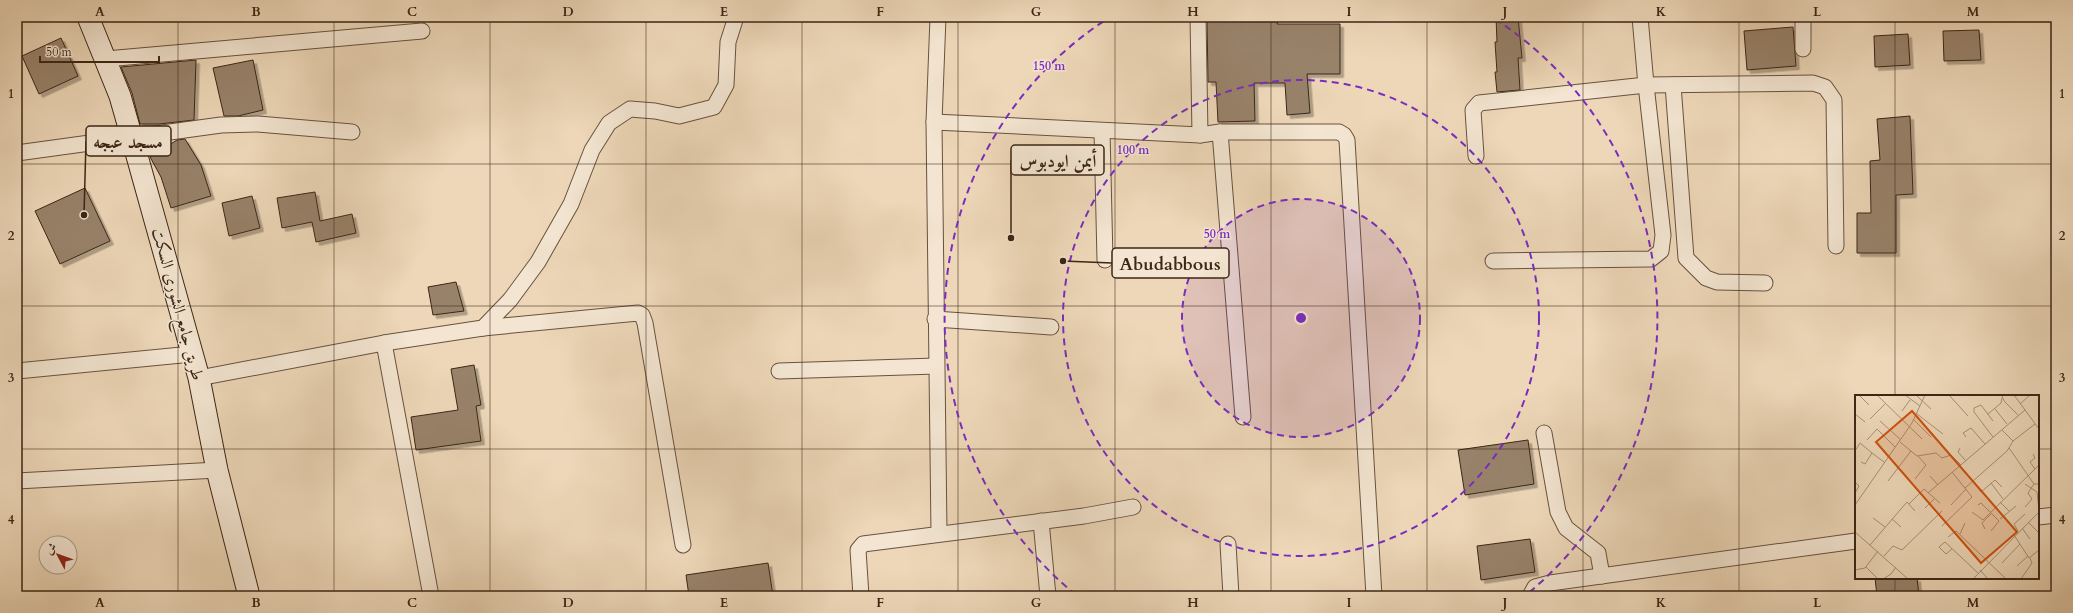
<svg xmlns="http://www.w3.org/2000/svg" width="2073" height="613" viewBox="0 0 2073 613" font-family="Cardo,Amiri,serif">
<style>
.building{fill:#98826a;stroke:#3c2615;filter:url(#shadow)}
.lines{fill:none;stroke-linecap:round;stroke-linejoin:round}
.street-casing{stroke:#68523e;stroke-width:17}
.secondary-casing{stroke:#3c2615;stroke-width:23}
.street{stroke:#f3e5d1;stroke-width:15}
.secondary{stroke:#f3e5d1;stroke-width:21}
.grid{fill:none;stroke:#3c2615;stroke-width:1;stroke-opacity:0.55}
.ring{fill:none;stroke:#7b2cbf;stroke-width:2;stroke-dasharray:7 5}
.labels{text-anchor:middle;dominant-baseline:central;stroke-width:3;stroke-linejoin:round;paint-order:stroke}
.street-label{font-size:17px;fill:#3c2615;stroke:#f3e5d1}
.inset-road{fill:none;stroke:#a69077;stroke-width:1}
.view{fill:#ce510d;fill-opacity:0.15;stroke:#ce510d;stroke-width:2}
.inset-edge{fill:none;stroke:#3c2615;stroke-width:2}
.centre{fill:#7b2cbf;stroke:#f3e5d1;stroke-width:2}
.ring-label{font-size:12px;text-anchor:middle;font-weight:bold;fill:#7b2cbf;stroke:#f3e5d1;stroke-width:3;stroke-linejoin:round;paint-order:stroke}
.leader{fill:none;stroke:#3c2615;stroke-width:1.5}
.callout-dot{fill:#3c2615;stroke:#f3e5d1;stroke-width:1.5}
.callout{fill:#f3e5d1;stroke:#3c2615;stroke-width:1.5}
.callout-label{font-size:18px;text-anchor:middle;font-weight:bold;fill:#3c2615}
.neatline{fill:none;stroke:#3c2615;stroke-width:1.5}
.grid-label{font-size:13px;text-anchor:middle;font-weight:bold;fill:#3c2615}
</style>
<defs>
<filter id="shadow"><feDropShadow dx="3.5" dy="3.5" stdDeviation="0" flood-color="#0004"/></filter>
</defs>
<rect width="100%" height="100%" fill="#edd7b8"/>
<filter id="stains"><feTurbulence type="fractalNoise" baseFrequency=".005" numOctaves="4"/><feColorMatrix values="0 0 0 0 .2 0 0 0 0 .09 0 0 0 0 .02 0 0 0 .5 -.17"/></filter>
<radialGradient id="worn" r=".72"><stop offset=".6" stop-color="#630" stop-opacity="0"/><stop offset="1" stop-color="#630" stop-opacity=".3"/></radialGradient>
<g class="building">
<path d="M 1496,17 L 1518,17 L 1522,58 L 1518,58 L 1520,90 L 1497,92 L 1495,72 L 1497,72 L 1495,42 L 1497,42 Z"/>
<path d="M 1207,20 L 1278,21 L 1277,24 L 1340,24 L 1340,74 L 1307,74 L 1310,113 L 1287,115 L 1285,83 L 1254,83 L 1255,121 L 1218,122 L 1216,82 L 1208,82 Z"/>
<path d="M 1793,27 L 1796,66 L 1747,70 L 1744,31 Z"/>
<path d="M 1979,30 L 1981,60 L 1944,61 L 1943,31 Z"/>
<path d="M 1908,34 L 1910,65 L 1875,67 L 1874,36 Z"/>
<path d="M 61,38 L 78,76 L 39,94 L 22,56 Z"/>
<path d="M 196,60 L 194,120 L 159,124 L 140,124 L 132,93 L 121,67 Z"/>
<path d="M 253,60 L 263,110 L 238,116 L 224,116 L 213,68 Z"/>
<path d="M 1910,116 L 1913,194 L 1896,195 L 1896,253 L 1857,253 L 1857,213 L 1871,213 L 1870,161 L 1880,160 L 1877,119 Z"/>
<path d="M 185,139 L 201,165 L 211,196 L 171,208 L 161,177 L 150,157 L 177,140 Z"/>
<path d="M 85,188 L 110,241 L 60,264 L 35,211 Z"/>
<path d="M 315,192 L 320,221 L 352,214 L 356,233 L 316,242 L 312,222 L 282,228 L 277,198 Z"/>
<path d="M 252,196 L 260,228 L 229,236 L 222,203 Z"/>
<path d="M 456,282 L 464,311 L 433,315 L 428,287 Z"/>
<path d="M 474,365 L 481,405 L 476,406 L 481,441 L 416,450 L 411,417 L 458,410 L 451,369 Z"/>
<path d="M 1528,440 L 1534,484 L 1465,495 L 1458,450 Z"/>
<path d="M 1530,539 L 1535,572 L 1481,580 L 1477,546 Z"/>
<path d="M 768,563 L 773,596 L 689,596 L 686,575 Z"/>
<path d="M 1875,578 L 1917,578 L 1919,596 L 1877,596 Z"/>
</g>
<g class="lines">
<g class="street-casing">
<g id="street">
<path d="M 938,17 L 934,122 L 939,533"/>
<path d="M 1198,17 L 1200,135"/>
<path d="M 1803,49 L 1803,17"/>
<path d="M 106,59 L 422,31"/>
<path d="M 1673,85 L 1686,258 L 1706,278 L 1717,282 L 1765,283"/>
<path d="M 934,122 L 1200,135 L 1220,132 L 1339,132 L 1344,135 L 1347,140 L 1374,596"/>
<path d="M 1102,131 L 1105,260"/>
<path d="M 1220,132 L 1243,417"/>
<path d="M 17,153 L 221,125 L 258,124 L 352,132"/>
<path d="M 1476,156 L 1473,110 L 1479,103 L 1646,85 L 1813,83 L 1825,87 L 1834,100 L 1836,246"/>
<path d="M 1493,261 L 1651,259 L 1661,251 L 1663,235 L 1646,85 L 1640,17"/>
<path d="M 935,319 L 1051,327"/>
<path d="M 483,328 L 638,313 L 642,315 L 645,323 L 683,545"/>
<path d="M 384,343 L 431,596"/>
<path d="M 17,371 L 192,354"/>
<path d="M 779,371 L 936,366"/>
<path d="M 199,378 L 384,343 L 483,328 L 510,300 L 538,262 L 571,204 L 592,150 L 609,123 L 630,109 L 655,111 L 679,116 L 714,107 L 726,85 L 728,42 L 736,17"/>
<path d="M 1544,433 L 1558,512 L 1566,528 L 1598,553 L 1602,576"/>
<path d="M 17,481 L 217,470"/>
<path d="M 2038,517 L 2056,515"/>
<path d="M 1041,521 L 1048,596"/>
<path d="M 1228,544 L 1231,596"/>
<path d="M 861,596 L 858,550 L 863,544 L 1084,516 L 1133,507"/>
<path d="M 1530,596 L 1535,587 L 1550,583 L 1856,541"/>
</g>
</g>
<g class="secondary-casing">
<path id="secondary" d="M 88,17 L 120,96 L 132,138 L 199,378 L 217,470 L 249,596"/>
</g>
<use href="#street" class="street"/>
<use href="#secondary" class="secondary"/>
</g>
<path class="grid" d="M 178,17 L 178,596M 334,17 L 334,596M 490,17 L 490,596M 646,17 L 646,596M 802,17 L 802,596M 958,17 L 958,596M 1115,17 L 1115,596M 1271,17 L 1271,596M 1427,17 L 1427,596M 1583,17 L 1583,596M 1739,17 L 1739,596M 1895,17 L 1895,396M 17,164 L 2056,164M 17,306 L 2056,306M 17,449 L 1856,449M 2038,449 L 2056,449M 1895,578 L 1895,596"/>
<circle cx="1301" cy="318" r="119" fill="#7b2cbf" fill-opacity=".12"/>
<g class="ring">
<circle cx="1301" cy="318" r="119"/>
<circle cx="1301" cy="318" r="238"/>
<path d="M1076 595A357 357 0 0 1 1107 19M1495 19A357 357 0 0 1 1526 595"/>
</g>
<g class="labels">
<g class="street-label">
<text transform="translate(178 304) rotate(75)">طريق جامع الشورى السكت</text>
</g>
</g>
<g transform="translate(1855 395)">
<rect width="184" height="184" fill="#edd7b8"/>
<path class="inset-road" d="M 4,0 L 14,10M 22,0 L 67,44M 50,0 L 65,11M 61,0 L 76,14M 94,0 L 113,21M 149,0 L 147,2 L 150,7 L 163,20M 159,0 L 184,34M 165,9 L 175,0M 140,14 L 152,29M 47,16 L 55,5M 0,19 L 10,27M 62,19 L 88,39M 133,19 L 146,8 L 147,3M 15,24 L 30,9M 59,25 L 76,42M 25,26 L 46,45M 147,35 L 158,46M 111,42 L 108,38 L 116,33 L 130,49M 138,42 L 119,17 L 119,13 L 126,10 L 138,26M 12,45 L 22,34 L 40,52M 45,47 L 62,61 L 81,58 L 87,63 L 96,60 L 106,70M 105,53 L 103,57 L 111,66M 154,53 L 179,89M 0,56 L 5,48 L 17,58M 178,59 L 180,63 L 175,67 L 180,74M 6,67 L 10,69 L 17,58 L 29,67M 75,81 L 83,90M 60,84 L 71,70 L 63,61M 33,86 L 56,56M 118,86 L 126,97 L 140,85 L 147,92M 0,87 L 4,91 L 0,98M 136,88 L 148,104M 170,89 L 182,97 L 184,116M 110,93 L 152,56 L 158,46 L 180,29M 73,98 L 170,15M 145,107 L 154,116M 54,109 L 69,94 L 85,108M 0,110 L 57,28 L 70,0M 96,110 L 111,94M 123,110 L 126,108 L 144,126 L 136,136M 170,112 L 177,104 L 173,98 L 179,89 L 184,89M 70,113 L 79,104M 117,117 L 128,125 L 184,70M 18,123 L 30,132M 37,124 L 46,132M 145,124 L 161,111M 173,127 L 184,138M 87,131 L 117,102 L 97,77M 167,133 L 175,144M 130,134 L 127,128 L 137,118M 163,136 L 159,129 L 170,119M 0,137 L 53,184M 105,139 L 110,128M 159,140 L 174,163 L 184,155M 93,142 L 101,136 L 151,184M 15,150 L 52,107 L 60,116M 97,154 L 91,159 L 84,152 L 90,147 L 123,178M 29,161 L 38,151 L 47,155 L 87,116M 147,168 L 165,149M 162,171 L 173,161M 11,172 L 23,184M 0,175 L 10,173 L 23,156M 125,175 L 133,184M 28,184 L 36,179 L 41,172M 118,184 L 184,117M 166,184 L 177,168 L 175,163"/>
<path class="view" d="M 57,16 L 162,137 L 126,168 L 21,47 Z"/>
<rect width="184" height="184" class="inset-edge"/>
</g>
<circle cx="1301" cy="318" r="6" class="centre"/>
<g class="ring-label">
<text x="1049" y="70">150 m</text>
<text x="1133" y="154">100 m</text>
<text x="1217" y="238">50 m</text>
</g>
<path class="leader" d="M84 215L86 141M1011 238L1011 160M1063 261L1112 263"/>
<g class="callout-dot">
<circle cx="84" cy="215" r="4"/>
<circle cx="1011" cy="238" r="4"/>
<circle cx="1063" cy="261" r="4"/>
</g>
<g class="callout">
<rect x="86" y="126" width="85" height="30" rx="4"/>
<rect x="1011" y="145" width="93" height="30" rx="4"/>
<rect x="1112" y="248" width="117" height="30" rx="4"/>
</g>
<g class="callout-label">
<text x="128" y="148">مسجد عبجه</text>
<text x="1058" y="167">أيمن ايودبوس</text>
<text x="1170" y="270">Abudabbous</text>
</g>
<rect width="2073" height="613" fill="none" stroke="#edd7b8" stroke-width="44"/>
<g transform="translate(58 555) rotate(311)"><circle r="19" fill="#f3e5d1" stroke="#aa9986"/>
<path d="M0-3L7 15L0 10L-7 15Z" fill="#8f2418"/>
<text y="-6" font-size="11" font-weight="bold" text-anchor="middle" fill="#3c2615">ش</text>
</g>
<path d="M40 56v6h119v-6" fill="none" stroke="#3c2615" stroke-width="2"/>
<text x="46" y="56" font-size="12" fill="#3c2615" stroke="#f3e5d1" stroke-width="3" paint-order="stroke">50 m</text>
<rect x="22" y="22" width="2029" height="569" class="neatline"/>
<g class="grid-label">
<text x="100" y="16">A</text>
<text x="256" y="16">B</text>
<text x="412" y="16">C</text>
<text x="568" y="16">D</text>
<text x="724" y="16">E</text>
<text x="880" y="16">F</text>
<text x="1036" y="16">G</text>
<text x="1193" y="16">H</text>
<text x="1349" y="16">I</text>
<text x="1505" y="16">J</text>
<text x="1661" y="16">K</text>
<text x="1817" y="16">L</text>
<text x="1973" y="16">M</text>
<text x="11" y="98">1</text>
<text x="2062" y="98">1</text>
<text x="11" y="240">2</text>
<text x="2062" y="240">2</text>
<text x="11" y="382">3</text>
<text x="2062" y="382">3</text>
<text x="11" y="524">4</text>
<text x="2062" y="524">4</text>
<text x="100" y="607">A</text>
<text x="256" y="607">B</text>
<text x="412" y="607">C</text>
<text x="568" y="607">D</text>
<text x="724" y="607">E</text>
<text x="880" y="607">F</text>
<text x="1036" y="607">G</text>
<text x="1193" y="607">H</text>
<text x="1349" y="607">I</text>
<text x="1505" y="607">J</text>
<text x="1661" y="607">K</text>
<text x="1817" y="607">L</text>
<text x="1973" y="607">M</text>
</g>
<rect width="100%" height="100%" filter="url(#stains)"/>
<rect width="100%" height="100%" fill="url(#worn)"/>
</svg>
